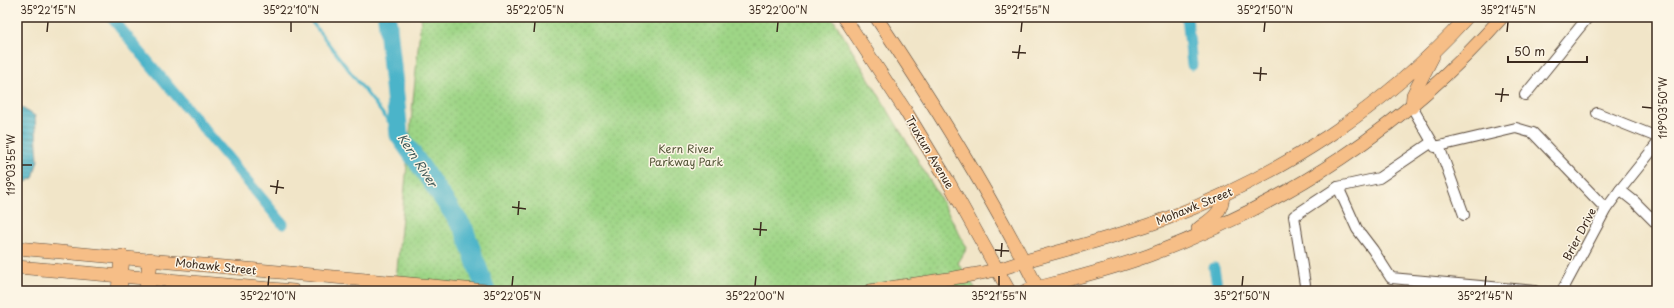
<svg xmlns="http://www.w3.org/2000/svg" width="1674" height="308" viewBox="0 0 1674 308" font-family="'Playpen Sans',sans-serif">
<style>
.park{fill:url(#park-dots);stroke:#6c8052}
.water{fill:url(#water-rules);stroke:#436f74}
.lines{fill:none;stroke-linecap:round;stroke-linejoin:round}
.stream{stroke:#4bb4c9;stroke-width:3}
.canal{stroke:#4bb4c9;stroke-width:11}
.river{stroke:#4bb4c9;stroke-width:19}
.minor-casing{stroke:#564638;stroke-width:12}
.major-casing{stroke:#564638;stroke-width:14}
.highway-casing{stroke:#564638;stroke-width:16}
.minor{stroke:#fff;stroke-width:10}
.major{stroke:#f6be87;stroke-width:13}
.highway{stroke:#f6be87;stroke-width:15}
.ticks{fill:none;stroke:#3b2a1e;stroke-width:1.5}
.labels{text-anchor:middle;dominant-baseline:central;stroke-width:3;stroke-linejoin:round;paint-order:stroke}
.park-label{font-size:11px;fill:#545538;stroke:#fcf5e5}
.street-label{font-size:11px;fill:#3b2a1e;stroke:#fcf5e5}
.water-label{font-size:12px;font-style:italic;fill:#415a5a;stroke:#fcf5e5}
.neatline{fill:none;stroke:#3b2a1e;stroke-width:1.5}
.ticks-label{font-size:10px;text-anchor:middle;fill:#3b2a1e}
</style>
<defs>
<pattern id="park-dots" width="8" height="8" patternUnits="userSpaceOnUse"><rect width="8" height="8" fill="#9ed586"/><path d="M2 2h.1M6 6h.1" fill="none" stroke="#89b773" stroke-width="1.8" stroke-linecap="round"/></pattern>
<pattern id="water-rules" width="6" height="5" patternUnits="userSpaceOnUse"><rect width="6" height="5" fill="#4bb4c9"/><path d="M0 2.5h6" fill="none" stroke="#4093a3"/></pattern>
</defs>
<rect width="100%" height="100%" fill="#fcf5e5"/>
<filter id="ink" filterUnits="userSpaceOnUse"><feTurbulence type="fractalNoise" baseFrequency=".025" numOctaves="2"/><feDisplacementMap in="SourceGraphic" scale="8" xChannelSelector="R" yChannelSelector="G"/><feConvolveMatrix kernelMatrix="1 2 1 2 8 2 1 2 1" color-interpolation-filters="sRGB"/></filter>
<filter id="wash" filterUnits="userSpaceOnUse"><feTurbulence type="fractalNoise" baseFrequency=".012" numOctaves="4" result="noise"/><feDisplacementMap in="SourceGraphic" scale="16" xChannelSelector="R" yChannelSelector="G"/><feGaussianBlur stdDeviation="0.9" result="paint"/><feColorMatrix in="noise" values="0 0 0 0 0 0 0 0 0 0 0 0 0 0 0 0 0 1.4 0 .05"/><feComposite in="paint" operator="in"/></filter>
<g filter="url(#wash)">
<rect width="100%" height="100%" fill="#f1e5c8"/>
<path class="park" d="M 421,17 L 832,17 L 938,194 L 967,248 L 958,263 L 977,291 L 395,291 Z"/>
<path class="water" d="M 17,105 L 35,116 L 38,160 L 33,178 L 26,182 L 17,181 Z"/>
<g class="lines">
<path class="stream" d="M 308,17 L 399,135"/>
<g class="canal">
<path d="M 111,17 L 283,224"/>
<path d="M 1187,17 L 1192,65"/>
<path d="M 1214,268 L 1218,291"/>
</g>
<path class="river" d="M 387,17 L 399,135 L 464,229 L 486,291"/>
</g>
</g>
<g filter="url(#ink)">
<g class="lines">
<g class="minor-casing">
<g id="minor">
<path d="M 1525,95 L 1588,17"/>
<path d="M 1412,107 L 1435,147 L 1516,128 L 1533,133 L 1606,209"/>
<path d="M 1597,113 L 1657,137"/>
<path d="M 1657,144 L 1620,190 L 1635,202 L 1657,224"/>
<path d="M 1439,146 L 1464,215"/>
<path d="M 1338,187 L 1357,229 L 1373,250 L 1391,278 L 1535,291"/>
<path d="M 1306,291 L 1294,216 L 1338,187 L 1379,178 L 1432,142"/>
<path d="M 1562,291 L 1606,209 L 1620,190"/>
</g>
</g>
<g class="major-casing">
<g id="major">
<path d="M 844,17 L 905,110 L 948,181 L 1009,291"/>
<path d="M 876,17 C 935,105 992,196 1039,291"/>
<path d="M 1412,107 L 1413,95 L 1433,56"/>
<path d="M 1198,229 C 1212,218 1222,214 1223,195"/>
<path d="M 17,248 L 487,291"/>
<path d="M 17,267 L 294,291"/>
<path d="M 870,291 C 912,284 955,279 996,270 C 1005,268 1014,264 1022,262 C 1071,248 1120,236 1168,218 C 1282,175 1385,107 1467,17"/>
<path d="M 1025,291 C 1067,280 1110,270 1150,255 C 1289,202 1403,129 1502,17"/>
</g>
</g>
<g class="highway-casing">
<g id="highway">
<path d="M 119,291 L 122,257"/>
<path d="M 147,291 L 150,260"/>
</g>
</g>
<use href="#minor" class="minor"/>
<use href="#major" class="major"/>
<use href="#highway" class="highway"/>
</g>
</g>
<path class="ticks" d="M 47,32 L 48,22M 291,32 L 291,22M 534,32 L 535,22M 777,32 L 778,22M 1021,32 L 1022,22M 1264,32 L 1265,22M 1507,32 L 1508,22M 1012,52 L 1026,53M 1018,59 L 1020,45M 1253,73 L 1267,74M 1260,81 L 1261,67M 1495,94 L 1509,95M 1501,102 L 1503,88M 1642,107 L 1652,108M 22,165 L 32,165M 270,186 L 284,188M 276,194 L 278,180M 512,207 L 526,209M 518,215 L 519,201M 753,229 L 767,230M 760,236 L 761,222M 995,250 L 1009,251M 1001,257 L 1002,243M 268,286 L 269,276M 512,286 L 513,276M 755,286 L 756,276M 999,286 L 999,276M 1242,286 L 1243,276M 1485,286 L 1486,276"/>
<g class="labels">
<g class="park-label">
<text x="686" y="148">Kern River<tspan x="686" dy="13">Parkway Park</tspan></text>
</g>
<g class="street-label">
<text transform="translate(930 152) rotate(59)">Truxtun Avenue</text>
<text transform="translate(1194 206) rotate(-22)">Mohawk Street</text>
<text transform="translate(1579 234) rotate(-62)">Brier Drive</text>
<text transform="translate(216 266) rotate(6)">Mohawk Street</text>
</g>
<g class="water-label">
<text transform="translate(418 160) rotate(57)">Kern River</text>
</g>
</g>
<rect width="1674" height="308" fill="none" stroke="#fcf5e5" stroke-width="44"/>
<path d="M1508 56v6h79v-6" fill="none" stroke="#3b2a1e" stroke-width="2"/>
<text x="1514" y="56" font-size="12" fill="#3b2a1e" stroke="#fcf5e5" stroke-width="3" paint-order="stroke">50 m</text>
<rect x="22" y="22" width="1630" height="264" class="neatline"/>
<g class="ticks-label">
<text x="48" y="14">35°22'15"N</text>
<text x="291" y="14">35°22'10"N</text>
<text x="535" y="14">35°22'05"N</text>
<text x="778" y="14">35°22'00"N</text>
<text x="1022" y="14">35°21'55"N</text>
<text x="1265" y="14">35°21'50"N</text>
<text x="1508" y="14">35°21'45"N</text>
<text transform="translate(1663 108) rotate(-90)" y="4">119°03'50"W</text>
<text transform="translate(11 165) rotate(-90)" y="4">119°03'55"W</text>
<text x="268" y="300">35°22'10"N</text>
<text x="512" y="300">35°22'05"N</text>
<text x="755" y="300">35°22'00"N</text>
<text x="999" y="300">35°21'55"N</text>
<text x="1242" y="300">35°21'50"N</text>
<text x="1485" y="300">35°21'45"N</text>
</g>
</svg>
